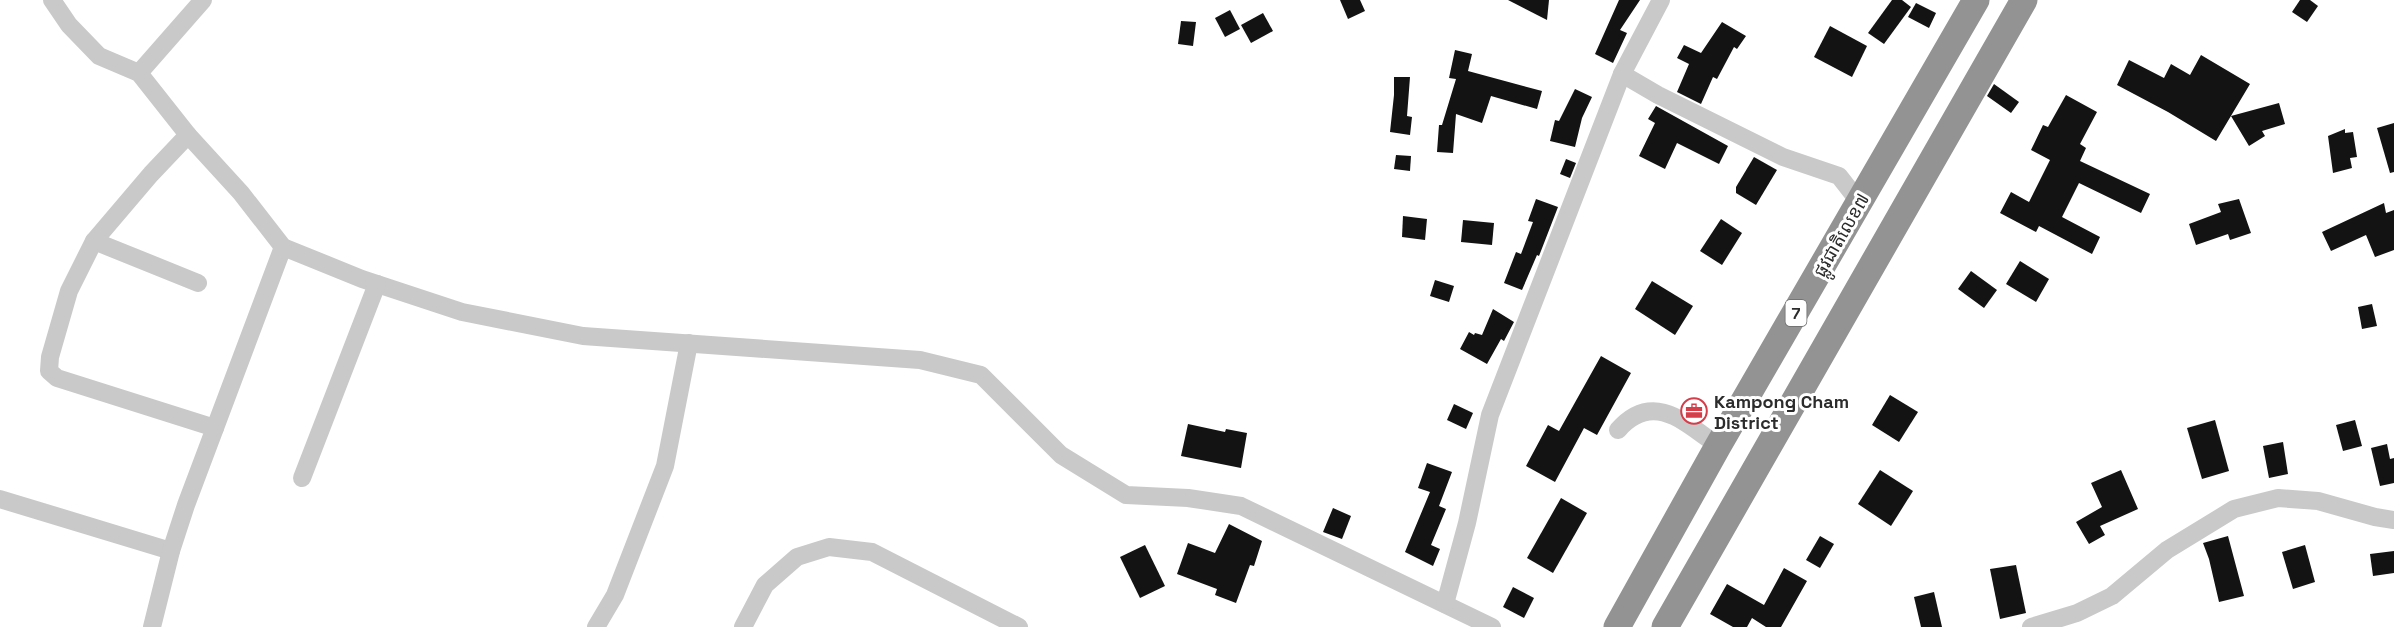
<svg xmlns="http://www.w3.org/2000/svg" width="2394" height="627" viewBox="0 0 2394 627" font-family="'Space Grotesk','Noto Sans Khmer',sans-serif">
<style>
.building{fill:#131313}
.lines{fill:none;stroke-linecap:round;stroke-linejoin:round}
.minor{stroke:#c9c9c9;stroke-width:18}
.highway{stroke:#939393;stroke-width:27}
.labels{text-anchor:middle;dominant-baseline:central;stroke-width:6;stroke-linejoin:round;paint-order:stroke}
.shield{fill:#fff;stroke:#6b6b6b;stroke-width:1.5}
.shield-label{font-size:16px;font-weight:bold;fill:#2c2c2c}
.street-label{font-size:18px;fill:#2c2c2c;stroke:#fff}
.poi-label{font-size:18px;font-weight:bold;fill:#2c2c2c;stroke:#fff;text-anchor:start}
</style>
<rect width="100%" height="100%" fill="#fff"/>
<g class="building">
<path d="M 1340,0 L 1360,0 L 1365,11 L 1348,19 Z"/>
<path d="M 1508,0 L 1549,0 L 1547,20 Z"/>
<path d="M 1619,0 L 1640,0 L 1620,30 L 1627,33 L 1613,63 L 1595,54 Z"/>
<path d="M 1892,0 L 1902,0 L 1911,7 L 1884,44 L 1868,33 Z"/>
<path d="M 2300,0 L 2310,0 L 2318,6 L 2307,22 L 2292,12 Z"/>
<path d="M 1916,3 L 1936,13 L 1929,28 L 1908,17 Z"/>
<path d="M 1230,10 L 1240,29 L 1225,37 L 1215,18 Z"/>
<path d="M 1263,13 L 1273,31 L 1251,43 L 1241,25 Z"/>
<path d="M 1181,21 L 1196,22 L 1193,46 L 1178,44 Z"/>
<path d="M 1722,22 L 1746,36 L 1737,49 L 1734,47 L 1717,79 L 1713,77 L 1701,104 L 1677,92 L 1689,64 L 1677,58 L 1684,45 L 1701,53 Z"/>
<path d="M 1830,26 L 1867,46 L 1852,77 L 1814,57 Z"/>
<path d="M 1455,50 L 1472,54 L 1468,71 L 1542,91 L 1537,109 L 1491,96 L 1482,123 L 1456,114 L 1453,153 L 1437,152 L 1439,125 L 1442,125 L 1456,79 L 1449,78 Z"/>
<path d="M 2201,55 L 2250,84 L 2216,141 L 2168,112 L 2117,85 L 2129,60 L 2164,78 L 2171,64 L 2190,75 Z"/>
<path d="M 1394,77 L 1410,77 L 1407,116 L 1412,117 L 1410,135 L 1390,132 L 1394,95 Z"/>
<path d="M 1994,84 L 2019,102 L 2011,113 L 1987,96 Z"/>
<path d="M 1575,89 L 1592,97 L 1582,118 L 1575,147 L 1550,141 L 1555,120 L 1559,121 Z"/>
<path d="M 2066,95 L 2097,112 L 2080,144 L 2086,148 L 2080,161 L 2150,194 L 2141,213 L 2079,183 L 2062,217 L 2100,237 L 2092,254 L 2039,226 L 2036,232 L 2000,213 L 2011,192 L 2029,202 L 2050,160 L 2031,150 L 2043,125 L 2048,127 Z"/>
<path d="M 2279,103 L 2285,124 L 2262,131 L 2265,136 L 2249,146 L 2231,116 Z"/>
<path d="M 1656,106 L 1728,146 L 1719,164 L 1677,143 L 1665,169 L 1639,156 L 1655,123 L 1648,119 Z"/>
<path d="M 2394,123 L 2394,172 L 2390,173 L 2377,128 Z"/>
<path d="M 2345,129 L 2345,133 L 2353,132 L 2357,157 L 2350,158 L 2352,168 L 2333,173 L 2328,136 Z"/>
<path d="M 1396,155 L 1411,156 L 1410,171 L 1394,169 Z"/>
<path d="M 1754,157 L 1777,170 L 1756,205 L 1736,193 L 1736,187 Z"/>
<path d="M 1566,159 L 1576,163 L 1570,178 L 1560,174 Z"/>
<path d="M 1536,199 L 1558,207 L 1539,256 L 1537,255 L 1522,290 L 1504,283 L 1516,252 L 1521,254 L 1533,222 L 1528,221 Z"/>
<path d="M 2239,199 L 2251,233 L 2230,240 L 2228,234 L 2196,245 L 2189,224 L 2221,212 L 2218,204 Z"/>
<path d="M 2384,203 L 2386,213 L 2394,210 L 2394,250 L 2375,257 L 2366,235 L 2331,251 L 2322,232 Z"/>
<path d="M 1403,216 L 1427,219 L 1425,240 L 1402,237 Z"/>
<path d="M 1721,219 L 1742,233 L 1722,265 L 1700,251 Z"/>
<path d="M 1463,220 L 1494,223 L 1492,245 L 1461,242 Z"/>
<path d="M 2020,261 L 2049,279 L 2036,302 L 2006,284 Z"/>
<path d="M 1971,271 L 1997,290 L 1984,308 L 1958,289 Z"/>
<path d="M 1435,280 L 1454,286 L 1449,302 L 1430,296 Z"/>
<path d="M 1652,281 L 1693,306 L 1675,335 L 1635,309 Z"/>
<path d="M 2372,304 L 2377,326 L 2362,329 L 2358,307 Z"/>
<path d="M 1493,309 L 1514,322 L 1504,341 L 1501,339 L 1487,364 L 1460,349 L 1469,332 L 1474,335 L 1475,333 L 1482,335 Z"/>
<path d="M 1601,356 L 1631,373 L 1597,435 L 1584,428 L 1555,482 L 1526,466 L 1548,425 L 1559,431 Z"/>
<path d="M 1890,395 L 1918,412 L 1899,442 L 1872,425 Z"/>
<path d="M 1454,404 L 1473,413 L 1466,429 L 1447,420 Z"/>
<path d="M 2215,420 L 2229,471 L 2202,479 L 2187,428 Z"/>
<path d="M 2355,420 L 2362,446 L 2343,451 L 2336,425 Z"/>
<path d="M 1188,424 L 1225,432 L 1226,429 L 1247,433 L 1241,468 L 1181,456 Z"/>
<path d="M 2283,442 L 2288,474 L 2269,478 L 2263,446 Z"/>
<path d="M 2387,444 L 2390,459 L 2394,458 L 2394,483 L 2380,486 L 2371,448 Z"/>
<path d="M 1427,463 L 1452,472 L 1439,506 L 1446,509 L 1431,545 L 1440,549 L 1433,566 L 1405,552 L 1430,492 L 1418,488 Z"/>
<path d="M 1880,470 L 1913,491 L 1891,526 L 1858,504 Z"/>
<path d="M 2121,470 L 2138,509 L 2100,526 L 2105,535 L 2089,544 L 2076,522 L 2102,507 L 2091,483 Z"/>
<path d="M 1561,498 L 1587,513 L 1553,573 L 1527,558 Z"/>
<path d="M 1333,508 L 1351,516 L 1342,539 L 1323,532 Z"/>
<path d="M 1229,524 L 1262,541 L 1254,566 L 1250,565 L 1236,603 L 1215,595 L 1217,589 L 1177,574 L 1188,543 L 1215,553 Z"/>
<path d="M 1820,536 L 1834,544 L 1820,568 L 1806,560 Z"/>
<path d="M 2228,536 L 2244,596 L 2219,602 L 2209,559 L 2203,543 Z"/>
<path d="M 1145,545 L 1165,586 L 1140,598 L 1120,557 Z"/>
<path d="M 2305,545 L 2315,582 L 2293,589 L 2282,552 Z"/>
<path d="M 2394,551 L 2394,573 L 2373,576 L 2370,554 Z"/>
<path d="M 2016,565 L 2026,613 L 2000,619 L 1990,569 Z"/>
<path d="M 1784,568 L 1807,581 L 1781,627 L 1766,627 L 1752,618 L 1747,627 L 1733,627 L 1710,614 L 1727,584 L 1764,605 Z"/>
<path d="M 1513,587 L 1534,598 L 1524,618 L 1503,607 Z"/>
<path d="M 1934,592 L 1942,627 L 1921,627 L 1914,597 Z"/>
</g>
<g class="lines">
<g class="minor">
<path d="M 52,0 L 69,25 L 99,56 L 139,73 L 188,135 L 241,193 L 283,247 L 362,279 L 462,312 L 583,336 L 920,360 L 981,375 L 1061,455 L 1126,495 L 1188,498 L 1241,506 L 1492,627"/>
<path d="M 139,73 L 203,0"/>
<path d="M 1622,74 L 1658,95 L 1783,157 L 1839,176 L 1860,203"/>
<path d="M 188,135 L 151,174 L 94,241 L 69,291 L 50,357 L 49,371 L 57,378 L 215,428"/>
<path d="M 94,241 L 198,283"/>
<path d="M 1618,430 C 1653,390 1686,423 1718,446"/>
<path d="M 302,478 L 377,284"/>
<path d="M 0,499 L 171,551"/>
<path d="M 1445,604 L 1467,523 L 1490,415 L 1622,74 L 1661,0"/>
<path d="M 152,627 L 171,551 L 186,505 L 283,247"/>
<path d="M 596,627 L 615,595 L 665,466 L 689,343"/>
<path d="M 743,627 L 765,585 L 797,557 L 829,547 L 872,552 L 1019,627"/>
<path d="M 2031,627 L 2077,613 L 2112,596 L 2167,550 L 2234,509 L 2278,498 L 2318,501 L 2375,517 L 2394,520"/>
</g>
<g class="highway">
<path d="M 1617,627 L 1718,446 L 1976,0"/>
<path d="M 1665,627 L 2024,0"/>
</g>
</g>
<defs>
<g id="office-ring" transform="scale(1.35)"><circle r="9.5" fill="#fff" stroke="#d43e4b" stroke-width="1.5"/><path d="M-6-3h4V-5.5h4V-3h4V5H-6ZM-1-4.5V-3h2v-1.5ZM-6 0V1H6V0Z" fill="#d43e4b"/></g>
</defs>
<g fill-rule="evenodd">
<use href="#office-ring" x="1694" y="411"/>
</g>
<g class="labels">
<rect class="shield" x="1785.5" y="300" width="21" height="26" rx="4.5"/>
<g class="shield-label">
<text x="1796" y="313">7</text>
</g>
<g class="street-label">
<text transform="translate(1841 235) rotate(-60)">ផ្លូវជាតិលេខ៧</text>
</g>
<g class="poi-label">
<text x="1714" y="401">Kampong Cham<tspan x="1714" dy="21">District</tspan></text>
</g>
</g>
</svg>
